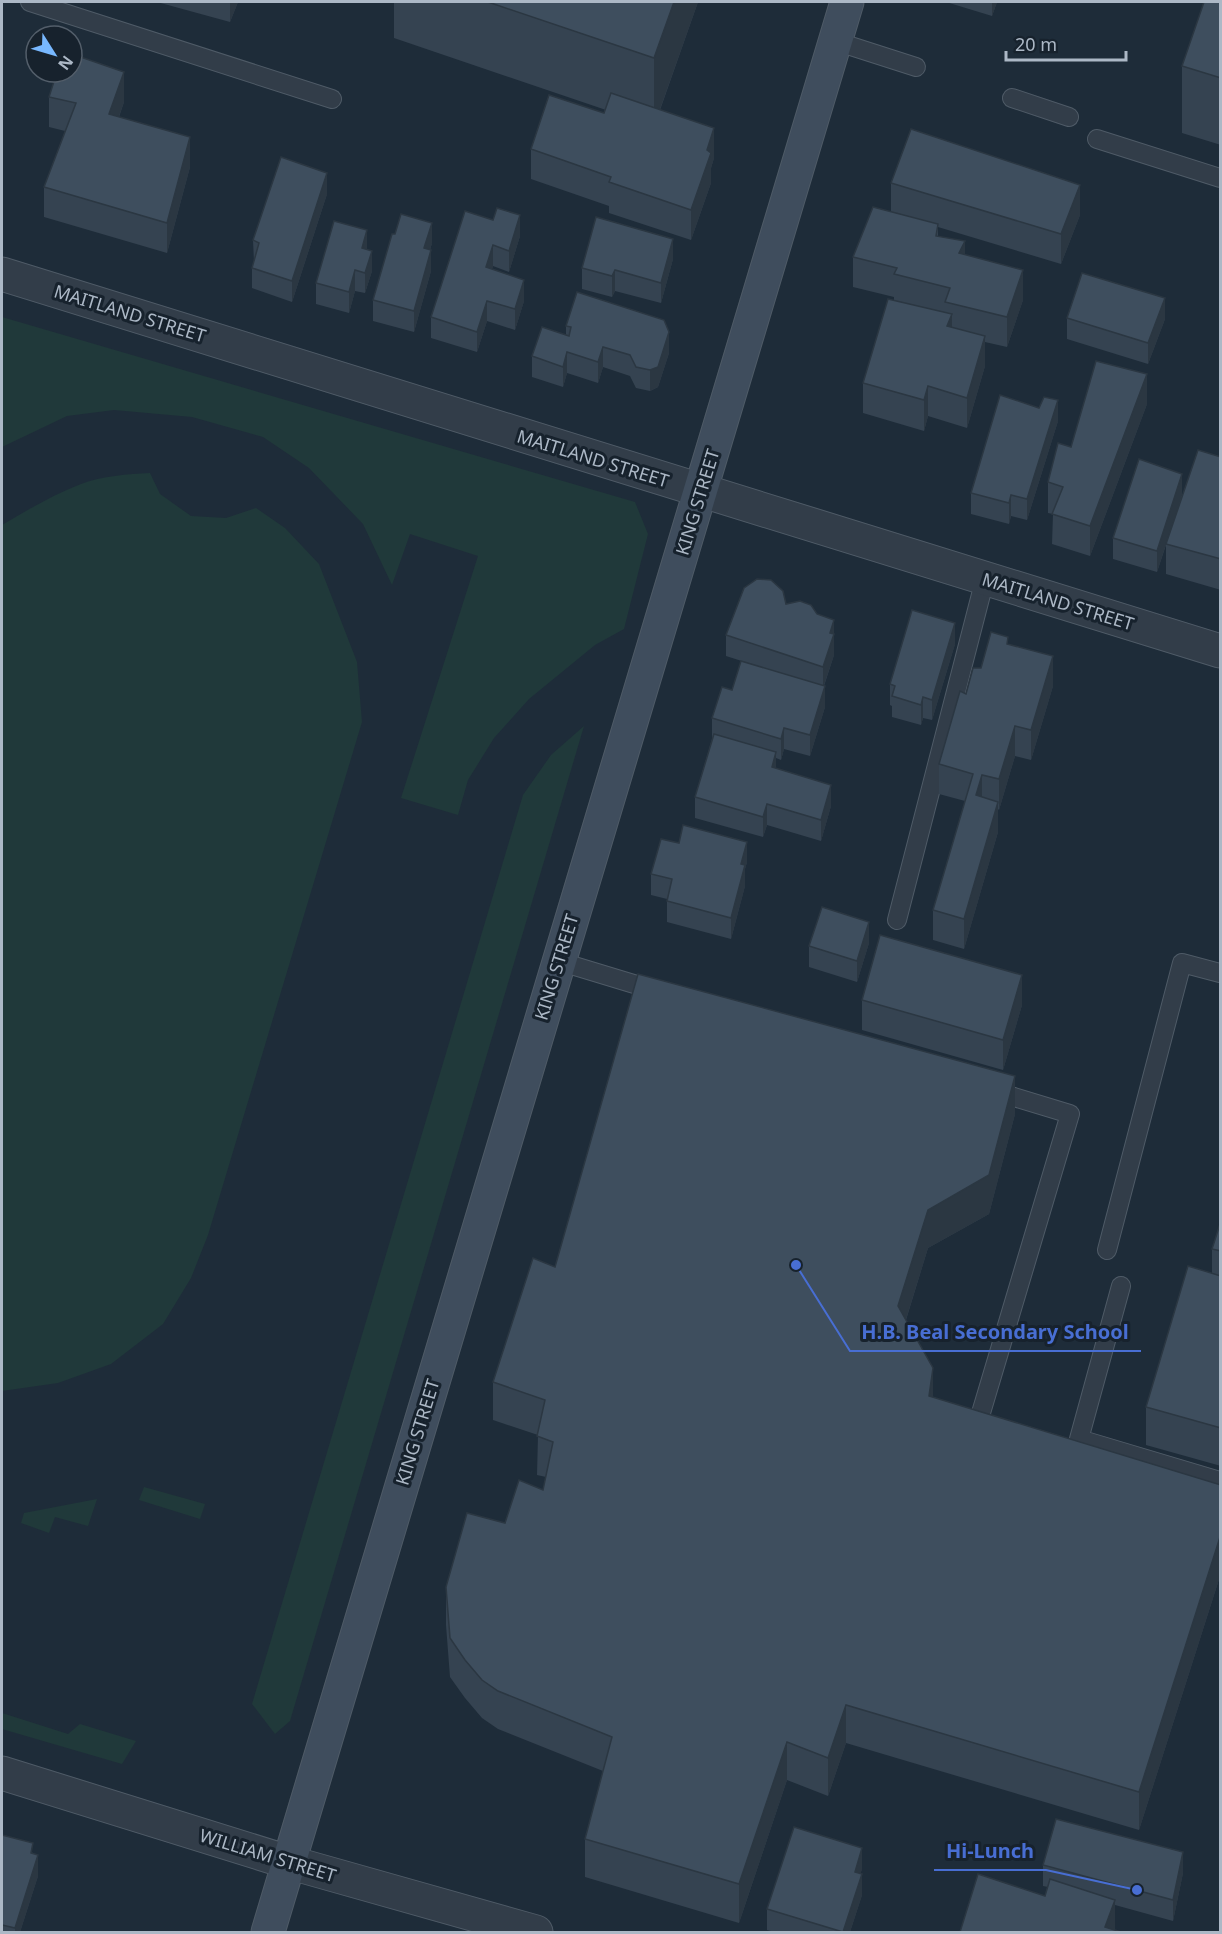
<svg xmlns="http://www.w3.org/2000/svg" width="1222" height="1934" viewBox="0 0 1222 1934" font-family="'Noto Sans',sans-serif">
<style>
.green{fill:#20393a}
.lines{fill:none;stroke-linecap:round;stroke-linejoin:round}
.service-casing{stroke:#4f5b67;stroke-width:20}
.minor-casing{stroke:#4f5b67;stroke-width:35}
.secondary-casing{stroke:#4f5b67;stroke-width:35}
.service{stroke:#323d49;stroke-width:18}
.minor{stroke:#323d49;stroke-width:33}
.secondary{stroke:#3f4d5d;stroke-width:33}
.wall{fill:#354351}
.shaded-wall{fill:#2b3742}
.building{fill:#3e4e5e;stroke:#2b3742;stroke-width:1.5}
.labels{text-anchor:middle;dominant-baseline:central;stroke-width:6;stroke-linejoin:round;paint-order:stroke}
.street-label{font-size:18px;fill:#acb8c6;stroke:#17222d}
.leader{fill:none;stroke:#486ed3;stroke-width:2}
.callout-dot{fill:#486ed3;stroke:#17222d;stroke-width:2}
.callout-label{font-size:20px;text-anchor:middle;font-weight:bold;fill:#486ed3;stroke:#17222d;stroke-width:6;stroke-linejoin:round;paint-order:stroke}
</style>
<rect width="100%" height="100%" fill="#1e2c39"/>
<g class="green">
<path d="M 2,317 L 635,502 L 648,534 L 624,629 L 595,645 L 529,699 L 494,738 L 468,780 L 458,815 L 401,798 L 478,556 L 410,534 L 392,585 L 363,524 L 309,468 L 263,437 L 192,417 L 114,410 L 67,416 L 2,447 Z"/>
<path d="M 150,473 L 160,494 L 191,516 L 226,518 L 256,508 L 285,528 L 319,564 L 357,662 L 362,722 L 208,1235 L 191,1278 L 163,1324 L 111,1364 L 58,1383 L 2,1391 L 2,525 C 27,510 53,495 81,484 C 102,476 128,474 150,473 Z"/>
<path d="M 584,726 L 290,1721 L 275,1734 L 252,1704 L 523,795 L 551,755 Z"/>
<path d="M 144,1487 L 205,1504 L 200,1519 L 139,1500 Z"/>
<path d="M 97,1499 L 88,1526 L 55,1517 L 49,1533 L 21,1523 L 24,1513 Z"/>
<path d="M 2,1713 L 68,1734 L 80,1724 L 136,1741 L 122,1764 L 2,1729 Z"/>
</g>
<g class="lines">
<g class="service-casing">
<g id="service">
<path d="M 30,2 L 332,99"/>
<path d="M 835,41 L 916,67"/>
<path d="M 1012,98 L 1069,117"/>
<path d="M 1097,139 L 1220,178"/>
<path d="M 897,920 L 985,579"/>
<path d="M 558,961 L 657,991"/>
<path d="M 1107,1250 L 1182,963 L 1220,973"/>
<path d="M 1121,1286 L 1079,1439 L 1220,1481"/>
<path d="M 975,1433 L 1070,1114 L 991,1090"/>
</g>
</g>
<g class="minor-casing">
<g id="minor">
<path d="M 2,274 L 1220,651"/>
<path d="M 2,1773 L 288,1862 L 536,1932"/>
</g>
</g>
<g class="secondary-casing">
<path id="secondary" d="M 268,1932 L 847,2"/>
</g>
<use href="#service" class="service"/>
<use href="#minor" class="minor"/>
<use href="#secondary" class="secondary"/>
</g>
<g class="wall">
<path d="M 157,2 L 238,2 L 230,22 Z"/>
<path d="M 394,2 L 698,2 L 660,110 L 714,158 L 711,168 L 711,183 L 691,240 L 609,213 L 609,206 L 531,179 L 531,149 L 604,113 L 606,110 L 394,38 Z"/>
<path d="M 946,2 L 997,2 L 992,16 Z"/>
<path d="M 1221,2 L 1221,145 L 1182,133 L 1182,66 Z"/>
<path d="M 49,97 L 124,102 L 119,117 L 190,167 L 167,253 L 44,217 L 44,187 L 65,131 L 49,127 Z"/>
<path d="M 891,183 L 1080,215 L 1061,264 L 938,227 L 938,237 L 965,254 L 1023,300 L 1007,347 L 985,342 L 985,366 L 967,428 L 928,416 L 924,431 L 863,413 L 863,383 L 894,301 L 894,297 L 853,287 L 853,257 L 891,212 Z"/>
<path d="M 327,194 L 292,302 L 252,288 L 252,268 L 254,262 L 253,240 Z"/>
<path d="M 465,211 L 520,236 L 509,272 L 493,266 L 492,269 L 524,301 L 515,330 L 487,321 L 477,352 L 431,338 L 431,317 Z"/>
<path d="M 432,243 L 430,250 L 431,271 L 414,332 L 373,321 L 373,300 Z"/>
<path d="M 367,249 L 372,271 L 365,293 L 355,291 L 349,313 L 316,304 L 316,283 Z"/>
<path d="M 673,259 L 661,303 L 615,291 L 612,297 L 582,289 L 582,268 Z"/>
<path d="M 1067,318 L 1165,319 L 1148,364 L 1067,339 Z"/>
<path d="M 566,326 L 669,353 L 658,387 L 650,391 L 636,388 L 630,376 L 603,367 L 598,383 L 567,373 L 563,387 L 532,377 L 532,356 L 566,335 Z"/>
<path d="M 1147,404 L 1090,556 L 1052,544 L 1053,514 L 1048,513 L 1048,482 L 1071,447 Z"/>
<path d="M 1058,421 L 1027,520 L 1011,516 L 1009,524 L 971,514 L 971,493 Z"/>
<path d="M 1221,457 L 1221,590 L 1166,574 L 1166,545 L 1157,572 L 1113,559 L 1113,538 L 1182,495 Z"/>
<path d="M 786,604 L 834,620 L 834,655 L 824,686 L 825,707 L 810,756 L 784,749 L 781,760 L 776,758 L 776,769 L 831,806 L 821,841 L 767,825 L 763,837 L 695,818 L 695,797 L 712,739 L 712,718 L 732,690 L 748,663 L 726,656 L 726,635 Z"/>
<path d="M 955,644 L 932,720 L 923,718 L 921,725 L 892,717 L 892,706 L 890,705 L 890,684 Z"/>
<path d="M 1008,644 L 1053,686 L 1031,760 L 1015,756 L 999,810 L 998,809 L 998,832 L 964,949 L 933,940 L 933,910 L 965,801 L 939,794 L 939,764 L 966,694 L 981,668 Z"/>
<path d="M 747,862 L 745,869 L 745,886 L 731,939 L 667,922 L 667,899 L 651,895 L 651,874 Z"/>
<path d="M 869,943 L 857,982 L 809,967 L 809,946 Z"/>
<path d="M 862,1000 L 1022,1005 L 1003,1070 L 862,1030 Z"/>
<path d="M 1015,1114 L 989,1214 L 928,1248 L 906,1320 L 933,1397 L 1221,1485 L 1221,1573 L 1139,1830 L 846,1743 L 828,1796 L 787,1780 L 739,1923 L 585,1877 L 585,1839 L 603,1771 L 498,1729 L 482,1718 L 465,1698 L 450,1677 L 446,1625 L 446,1587 L 505,1523 L 543,1490 L 546,1477 L 537,1475 L 538,1435 L 493,1420 L 493,1382 L 555,1267 Z"/>
<path d="M 1221,1221 L 1221,1466 L 1146,1445 L 1146,1407 L 1212,1274 L 1212,1249 Z"/>
<path d="M 2,1835 L 33,1853 L 38,1876 L 20,1932 L 2,1932 Z"/>
<path d="M 1043,1865 L 1183,1873 L 1173,1921 L 1115,1905 L 1045,1896 L 1048,1887 L 1043,1886 Z"/>
<path d="M 862,1869 L 860,1874 L 862,1895 L 850,1932 L 775,1932 L 767,1930 L 767,1909 Z"/>
</g>
<g class="shaded-wall">
<path d="M 230,2 L 238,2 L 230,22 Z"/>
<path d="M 674,2 L 698,2 L 654,126 L 654,58 Z"/>
<path d="M 992,2 L 997,2 L 992,16 Z"/>
<path d="M 124,72 L 124,102 L 109,144 L 109,114 Z"/>
<path d="M 714,128 L 714,158 L 711,168 L 711,183 L 691,240 L 691,210 L 707,150 Z"/>
<path d="M 190,137 L 190,167 L 167,253 L 167,223 Z"/>
<path d="M 327,173 L 327,194 L 292,302 L 292,281 Z"/>
<path d="M 1080,185 L 1080,215 L 1061,264 L 1061,234 Z"/>
<path d="M 520,215 L 520,236 L 509,272 L 509,251 Z"/>
<path d="M 432,223 L 432,243 L 424,269 L 424,248 Z"/>
<path d="M 367,230 L 367,251 L 362,248 Z"/>
<path d="M 673,239 L 673,259 L 661,303 L 661,283 Z"/>
<path d="M 965,241 L 965,271 L 959,253 Z"/>
<path d="M 493,245 L 493,266 L 486,288 L 486,267 Z"/>
<path d="M 431,250 L 431,271 L 414,332 L 414,311 Z"/>
<path d="M 372,251 L 372,271 L 365,293 L 365,273 Z"/>
<path d="M 355,270 L 355,291 L 349,313 L 349,292 Z"/>
<path d="M 615,270 L 615,291 L 612,297 L 612,276 Z"/>
<path d="M 1023,270 L 1023,300 L 1007,347 L 1007,317 Z"/>
<path d="M 524,280 L 524,301 L 515,330 L 515,309 Z"/>
<path d="M 1165,298 L 1165,319 L 1148,364 L 1148,343 Z"/>
<path d="M 487,301 L 487,321 L 477,352 L 477,332 Z"/>
<path d="M 952,314 L 952,345 L 947,326 Z"/>
<path d="M 669,332 L 669,353 L 658,387 L 650,391 L 650,370 Z"/>
<path d="M 985,336 L 985,366 L 967,428 L 967,398 Z"/>
<path d="M 603,347 L 603,367 L 598,383 L 598,362 Z"/>
<path d="M 567,352 L 567,373 L 563,387 L 563,367 Z"/>
<path d="M 1147,374 L 1147,404 L 1090,556 L 1090,526 Z"/>
<path d="M 928,386 L 928,416 L 924,431 L 924,400 Z"/>
<path d="M 1058,400 L 1058,421 L 1027,520 L 1027,499 Z"/>
<path d="M 1182,474 L 1182,495 L 1157,572 L 1157,551 Z"/>
<path d="M 1011,495 L 1011,516 L 1009,524 L 1009,503 Z"/>
<path d="M 834,620 L 834,655 L 823,688 L 823,667 L 830,633 Z"/>
<path d="M 955,623 L 955,644 L 932,720 L 932,700 Z"/>
<path d="M 1053,656 L 1053,686 L 1031,760 L 1031,730 Z"/>
<path d="M 825,686 L 825,707 L 810,756 L 810,735 Z"/>
<path d="M 923,697 L 923,718 L 921,725 L 921,705 Z"/>
<path d="M 1015,726 L 1015,756 L 999,810 L 999,779 Z"/>
<path d="M 784,728 L 784,749 L 781,760 L 781,739 Z"/>
<path d="M 776,752 L 776,773 L 772,767 Z"/>
<path d="M 982,775 L 982,805 L 976,795 Z"/>
<path d="M 831,785 L 831,806 L 821,841 L 821,820 Z"/>
<path d="M 998,802 L 998,832 L 964,949 L 964,919 Z"/>
<path d="M 767,804 L 767,825 L 763,837 L 763,817 Z"/>
<path d="M 747,842 L 747,862 L 745,869 L 745,886 L 731,939 L 731,918 L 741,864 Z"/>
<path d="M 869,922 L 869,943 L 857,982 L 857,961 Z"/>
<path d="M 1022,975 L 1022,1005 L 1003,1070 L 1003,1040 Z"/>
<path d="M 1015,1076 L 1015,1114 L 989,1214 L 928,1248 L 898,1345 L 898,1306 L 928,1210 Z"/>
<path d="M 933,1368 L 933,1406 L 929,1396 Z"/>
<path d="M 1221,1534 L 1221,1573 L 1139,1830 L 1139,1792 Z"/>
<path d="M 846,1705 L 846,1743 L 828,1796 L 828,1758 Z"/>
<path d="M 787,1742 L 787,1780 L 739,1923 L 739,1884 Z"/>
<path d="M 862,1848 L 862,1869 L 855,1893 L 855,1872 Z"/>
<path d="M 1183,1852 L 1183,1873 L 1173,1921 L 1173,1900 Z"/>
<path d="M 38,1855 L 38,1876 L 20,1932 L 15,1932 L 15,1928 Z"/>
<path d="M 862,1874 L 862,1895 L 850,1932 L 843,1932 Z"/>
<path d="M 1115,1900 L 1115,1930 L 1114,1932 L 1105,1927 Z"/>
</g>
<g class="building">
<path d="M 488,2 L 674,2 L 654,58 Z"/>
<path d="M 1204,2 L 1221,2 L 1221,78 L 1182,66 Z"/>
<path d="M 72,54 L 124,72 L 109,114 L 190,137 L 167,223 L 44,187 L 76,103 L 49,97 L 57,72 L 72,72 Z"/>
<path d="M 611,93 L 714,128 L 707,150 L 711,153 L 691,210 L 609,182 L 611,177 L 531,149 L 549,95 L 604,113 Z"/>
<path d="M 911,129 L 1080,185 L 1061,234 L 891,183 Z"/>
<path d="M 281,157 L 327,173 L 292,281 L 252,268 L 259,243 L 253,240 Z"/>
<path d="M 873,207 L 938,224 L 936,236 L 965,241 L 959,253 L 1023,270 L 1007,317 L 945,302 L 950,288 L 894,274 L 897,268 L 853,257 Z"/>
<path d="M 497,208 L 520,215 L 509,251 L 493,245 L 486,267 L 524,280 L 515,309 L 487,301 L 477,332 L 431,317 L 465,211 L 493,220 Z"/>
<path d="M 401,214 L 432,223 L 424,248 L 431,250 L 414,311 L 373,300 L 392,234 L 395,234 Z"/>
<path d="M 596,217 L 673,239 L 661,283 L 615,270 L 612,276 L 582,268 Z"/>
<path d="M 334,221 L 367,230 L 362,248 L 372,251 L 365,273 L 355,270 L 349,292 L 316,283 Z"/>
<path d="M 1082,273 L 1165,298 L 1148,343 L 1067,318 Z"/>
<path d="M 577,292 L 664,320 L 669,332 L 658,367 L 650,370 L 636,367 L 630,355 L 603,347 L 598,362 L 567,352 L 563,367 L 532,356 L 542,327 L 569,336 L 571,327 L 566,326 Z"/>
<path d="M 888,299 L 952,314 L 947,326 L 985,336 L 967,398 L 928,386 L 924,400 L 863,383 Z"/>
<path d="M 1096,361 L 1147,374 L 1090,526 L 1052,514 L 1063,487 L 1048,482 L 1058,443 L 1071,447 Z"/>
<path d="M 1000,395 L 1039,408 L 1044,397 L 1058,400 L 1027,499 L 1011,495 L 1009,503 L 971,493 Z"/>
<path d="M 1198,450 L 1221,457 L 1221,559 L 1166,544 Z"/>
<path d="M 1139,459 L 1182,474 L 1157,551 L 1113,538 Z"/>
<path d="M 757,579 L 771,580 L 783,591 L 786,604 L 800,601 L 811,605 L 817,614 L 834,620 L 830,633 L 834,634 L 823,667 L 726,635 L 744,588 Z"/>
<path d="M 912,610 L 955,623 L 932,700 L 923,697 L 921,705 L 892,696 L 895,686 L 890,684 Z"/>
<path d="M 991,632 L 1008,637 L 1007,644 L 1053,656 L 1031,730 L 1015,726 L 999,779 L 982,775 L 976,795 L 998,802 L 964,919 L 933,910 L 973,774 L 939,764 L 960,691 L 966,694 L 973,668 L 981,668 Z"/>
<path d="M 741,661 L 825,686 L 810,735 L 784,728 L 781,739 L 712,718 L 722,687 L 732,690 Z"/>
<path d="M 714,734 L 776,752 L 772,767 L 831,785 L 821,820 L 767,804 L 763,817 L 695,797 Z"/>
<path d="M 683,825 L 747,842 L 741,864 L 745,865 L 731,918 L 667,901 L 672,879 L 651,874 L 661,839 L 679,843 Z"/>
<path d="M 822,907 L 869,922 L 857,961 L 809,946 Z"/>
<path d="M 880,935 L 1022,975 L 1003,1040 L 862,1000 Z"/>
<path d="M 638,974 L 1015,1076 L 989,1175 L 928,1210 L 898,1306 L 933,1368 L 929,1396 L 1221,1485 L 1221,1534 L 1139,1792 L 846,1705 L 828,1758 L 787,1742 L 739,1884 L 585,1839 L 612,1737 L 498,1691 L 482,1680 L 465,1660 L 450,1638 L 446,1587 L 467,1513 L 505,1523 L 519,1480 L 543,1490 L 553,1442 L 537,1436 L 545,1400 L 493,1382 L 533,1258 L 555,1267 Z"/>
<path d="M 1221,1221 L 1221,1251 L 1212,1249 Z"/>
<path d="M 1188,1266 L 1221,1276 L 1221,1428 L 1146,1407 Z"/>
<path d="M 1056,1819 L 1183,1852 L 1173,1900 L 1043,1865 Z"/>
<path d="M 794,1827 L 862,1848 L 855,1872 L 862,1874 L 843,1932 L 767,1909 Z"/>
<path d="M 2,1835 L 33,1843 L 31,1853 L 38,1855 L 15,1928 L 2,1925 Z"/>
<path d="M 978,1874 L 1045,1896 L 1050,1879 L 1115,1900 L 1105,1927 L 1121,1932 L 960,1932 Z"/>
</g>
<g class="labels">
<g class="street-label">
<text transform="translate(130 313) rotate(17)">MAITLAND STREET</text>
<text transform="translate(593 458) rotate(17)">MAITLAND STREET</text>
<text transform="translate(697 502) rotate(-73)">KING STREET</text>
<text transform="translate(1058 601) rotate(17)">MAITLAND STREET</text>
<text transform="translate(556 967) rotate(-73)">KING STREET</text>
<text transform="translate(417 1432) rotate(-73)">KING STREET</text>
<text transform="translate(268 1855) rotate(17)">WILLIAM STREET</text>
</g>
</g>
<path class="leader" d="M796 1265L850 1351H1141M1137 1890L1046 1870H934"/>
<g class="callout-dot">
<circle cx="796" cy="1265" r="6"/>
<circle cx="1137" cy="1890" r="6"/>
</g>
<g class="callout-label">
<text x="995" y="1339">H.B. Beal Secondary School</text>
<text x="990" y="1858">Hi-Lunch</text>
</g>
<rect width="1222" height="1934" fill="none" stroke="#acb8c6" stroke-width="6"/>
<g transform="translate(54 54) rotate(127)"><circle r="28" fill="#17222d" stroke="#535e6a" stroke-width="1.5"/>
<path d="M0-4.5L10 22L0 15L-10 22Z" fill="#78b8ff"/>
<text y="-9" font-size="16" font-weight="bold" text-anchor="middle" fill="#acb8c6">N</text>
</g>
<path d="M1006 51v9h120v-9" fill="none" stroke="#acb8c6" stroke-width="3"/>
<text x="1015" y="51" font-size="18" fill="#acb8c6" stroke="#17222d" stroke-width="4.5" paint-order="stroke">20 m</text>
</svg>
